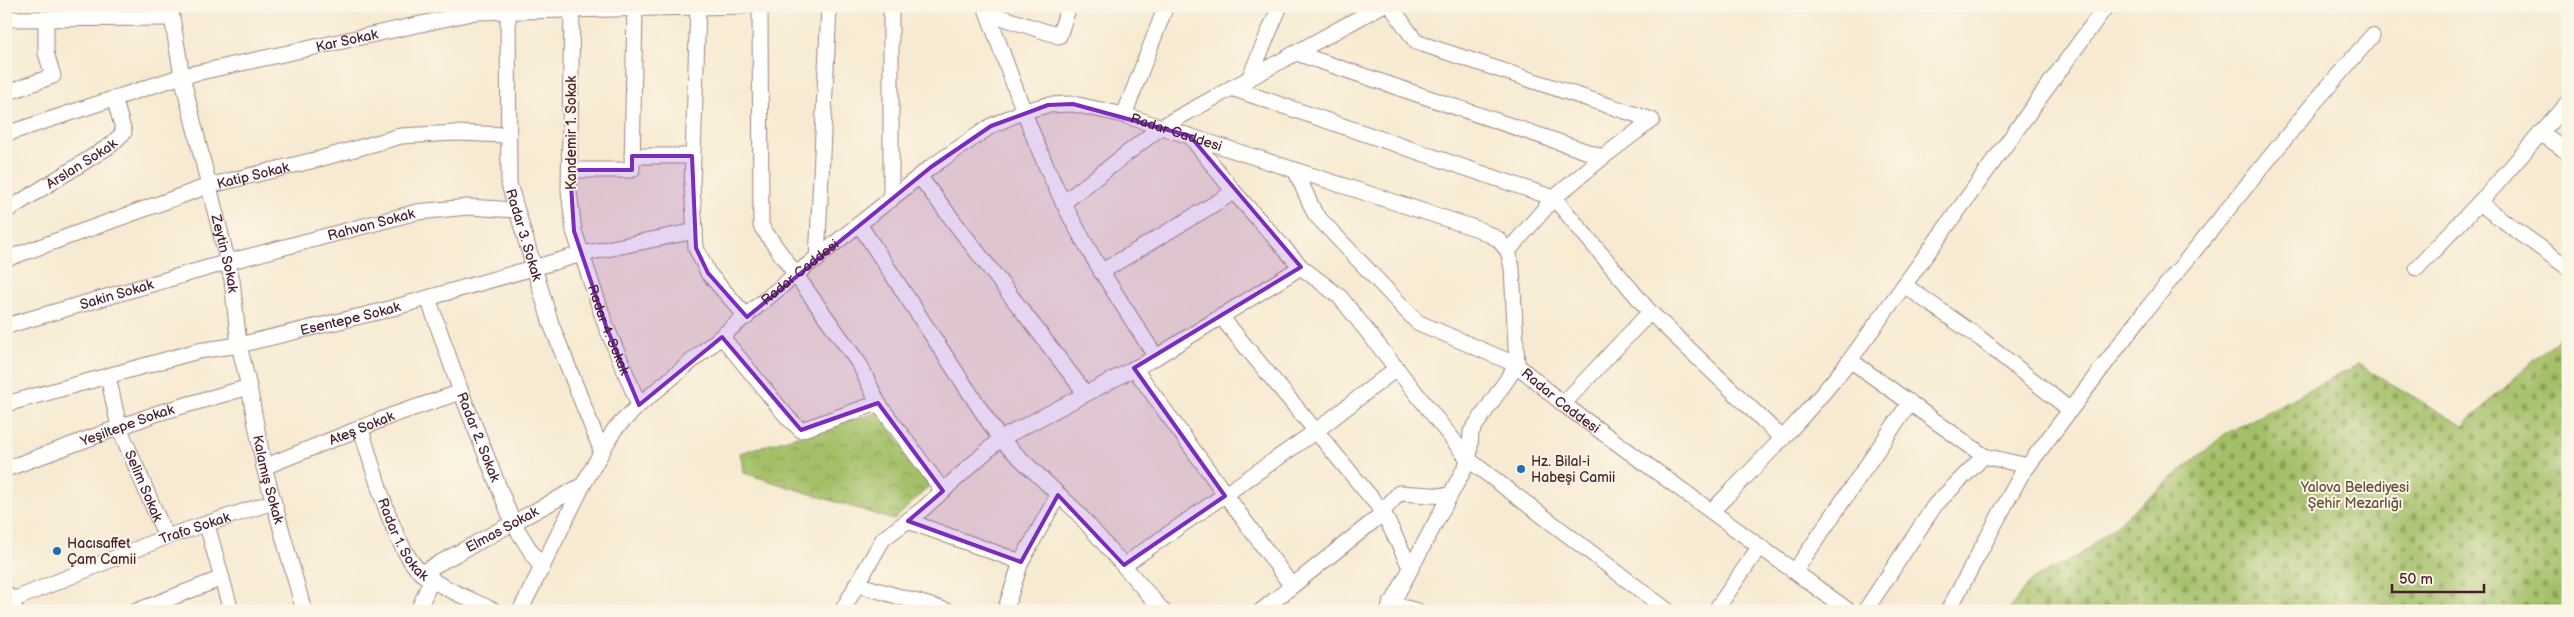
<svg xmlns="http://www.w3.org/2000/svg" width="2574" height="617" viewBox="0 0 2574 617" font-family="'Balsamiq Sans',sans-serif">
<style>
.cemetery{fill:url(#cemetery-stones);stroke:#767049}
.park{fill:url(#park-crowns);stroke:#767049}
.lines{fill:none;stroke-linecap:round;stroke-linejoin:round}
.street-casing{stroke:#a0847e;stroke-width:17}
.primary-casing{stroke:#a0847e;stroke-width:24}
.street{stroke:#fff;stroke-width:15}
.primary{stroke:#fff;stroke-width:22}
.marked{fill:#7b2cbf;fill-opacity:0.2;stroke:#7b2cbf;stroke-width:4;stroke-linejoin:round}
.poi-dot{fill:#1f6fb2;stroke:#fcf5e5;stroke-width:2}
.labels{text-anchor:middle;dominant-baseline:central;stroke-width:4;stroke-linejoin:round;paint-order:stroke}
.street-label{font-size:14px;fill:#4a1f2b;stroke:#fcf5e5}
.poi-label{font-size:14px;fill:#4a1f2b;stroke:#fcf5e5;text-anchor:start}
.park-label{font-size:14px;fill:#654f3d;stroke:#fcf5e5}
</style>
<defs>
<pattern id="cemetery-stones" width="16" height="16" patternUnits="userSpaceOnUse" patternTransform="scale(1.25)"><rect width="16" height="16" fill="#a3c067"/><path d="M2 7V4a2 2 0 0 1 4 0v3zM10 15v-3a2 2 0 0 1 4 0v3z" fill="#879b55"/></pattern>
<pattern id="park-crowns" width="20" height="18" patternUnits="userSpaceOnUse" patternTransform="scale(1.25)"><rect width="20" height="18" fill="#a3c067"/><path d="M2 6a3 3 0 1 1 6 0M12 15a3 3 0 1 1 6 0" fill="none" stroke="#879b55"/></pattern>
</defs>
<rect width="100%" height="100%" fill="#fcf5e5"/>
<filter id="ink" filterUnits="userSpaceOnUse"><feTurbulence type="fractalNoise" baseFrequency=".02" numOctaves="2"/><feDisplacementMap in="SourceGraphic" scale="10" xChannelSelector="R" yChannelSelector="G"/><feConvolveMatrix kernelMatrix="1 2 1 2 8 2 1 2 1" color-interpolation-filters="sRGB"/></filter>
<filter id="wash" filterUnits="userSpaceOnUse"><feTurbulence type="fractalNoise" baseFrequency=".0096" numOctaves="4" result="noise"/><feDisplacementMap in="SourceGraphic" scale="20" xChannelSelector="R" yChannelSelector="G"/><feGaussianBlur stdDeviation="1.12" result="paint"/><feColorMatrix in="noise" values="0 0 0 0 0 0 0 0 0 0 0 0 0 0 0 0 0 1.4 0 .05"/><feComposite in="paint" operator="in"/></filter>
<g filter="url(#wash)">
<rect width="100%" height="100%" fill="#f7ead2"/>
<path class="cemetery" d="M 2568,328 L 2568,611 L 2008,611 L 2031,580 L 2080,555 L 2225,434 L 2358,364 L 2463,426 Z"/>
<path class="park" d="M 879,412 L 929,486 L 894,520 L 744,473 L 740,453 Z"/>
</g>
<g filter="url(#ink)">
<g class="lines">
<g class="street-casing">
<g id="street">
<path id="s1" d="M 170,6 L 182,76 L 232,280 L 239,345 L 249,387 L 264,467 L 304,611"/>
<path id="s2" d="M 508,6 L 509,184 L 551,324 L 602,452"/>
<path id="s3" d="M 572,6 L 569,191 L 574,231 L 606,326 L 639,405"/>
<path d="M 698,6 L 692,186 L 696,248 L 708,273 L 747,317"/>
<path d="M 760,6 L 761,226 L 860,365 L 878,403 L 943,491"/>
<path d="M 891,6 L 891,200"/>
<path d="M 985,6 C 1010,72 1032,141 1064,204 C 1091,258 1124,307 1156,357"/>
<path d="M 1391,6 L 1416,42 L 1652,120 L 1603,157 L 1554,198 L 1508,251"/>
<path d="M 988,13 L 1059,36 L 1069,6"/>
<path d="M 6,19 L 172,18"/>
<path d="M 1296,53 L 1603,157"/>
<path d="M 1249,79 L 1280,6"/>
<path d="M 1231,88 L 1554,198 L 1650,312 L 1783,439"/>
<path d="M 6,93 L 53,76 L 46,53 L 46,19"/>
<path d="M 1124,115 L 1166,6"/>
<path d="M 2540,133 L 2568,152"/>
<path id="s4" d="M 6,134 L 182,76 L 476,12 L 743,6"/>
<path d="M 1190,136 L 1234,192 L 1301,267 L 1340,297 L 1469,460 L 1668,611"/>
<path d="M 632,156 L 692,156"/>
<path d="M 570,170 L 632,170 L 635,6"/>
<path d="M 1295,170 L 1315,214 L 1417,322 L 1517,365 L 1471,432 L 1469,460 L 1388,611"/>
<path d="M 919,176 L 1086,394"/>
<path d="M 1063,203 L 1161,127 L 1381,6"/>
<path d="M 2479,203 L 2567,267"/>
<path id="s5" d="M 6,211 L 111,145 L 124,132 L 114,98"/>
<path d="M 859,224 L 1000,439 L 1076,511 L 1163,611"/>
<path id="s6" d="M 6,259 L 208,186 L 319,159 L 401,136 L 455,133 L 508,135"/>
<path d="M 817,260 L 829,6"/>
<path d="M 2417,268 L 2493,188 L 2568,102"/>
<path d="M 1101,272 L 1234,192"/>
<path d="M 1904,285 L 1981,339 L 2070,410"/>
<path id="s7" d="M 428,298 L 461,392 L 513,523 L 542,569"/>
<path d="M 1222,318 L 1383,512 L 1410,567"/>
<path id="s8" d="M 6,326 L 228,262 L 417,212 L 468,207 L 516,210"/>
<path d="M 722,337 L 788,418 L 801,430 L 878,403"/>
<path d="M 1850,360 L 1984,456"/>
<path d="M 1134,368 L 1291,585"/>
<path id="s9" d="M 108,376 L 119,427 L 166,537"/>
<path id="s10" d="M 6,404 L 198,351 L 239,345 L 382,311 L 582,254 L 695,231"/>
<path d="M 1563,404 L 1650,312"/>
<path id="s11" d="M 360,427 C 374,467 391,543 420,572 C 431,583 478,603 495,611"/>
<path id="s12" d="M 264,467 L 393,415 L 461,392"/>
<path id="s13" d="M 6,469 L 158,413 L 249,387"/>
<path d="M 1712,511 C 1760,462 1808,414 1850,360 L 2106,6"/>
<path d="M 908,521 L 1021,562"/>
<path d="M 207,525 L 231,611"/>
<path d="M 1124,565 L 1316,431 L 1397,368"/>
<path d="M 1795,571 L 1910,402"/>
<path id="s14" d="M 421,573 L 583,485"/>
<path d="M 856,584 L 948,611"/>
<path id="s15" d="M 8,602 L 166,537 L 273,502"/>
<path d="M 1390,604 L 1418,611"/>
<path d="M 137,611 L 222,578"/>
<path d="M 418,611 L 432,578"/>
<path id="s16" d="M 520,611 L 583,485 L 614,430 L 639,405 L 795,275 L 931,167 L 991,126 L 1024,111 L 1048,105 L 1073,104 L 1124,115 L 1478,229 L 1498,239 L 1508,251 L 1512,268 L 1517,365 L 1563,404 L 1849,611"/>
<path d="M 842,611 L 883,539 L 923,509 L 1000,439 L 1156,357 L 1301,267"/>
<path d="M 1005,611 L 1021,562 L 1058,495"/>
<path d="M 1261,611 L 1376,519 L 1399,493 L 1448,496"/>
<path d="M 1715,611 L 1760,546"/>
<path d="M 1865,611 L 1935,505 L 1984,456 L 2028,466"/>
<path d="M 1948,611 L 2021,475 L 2142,315 L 2309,109 L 2372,36"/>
</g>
</g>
<g class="primary-casing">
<path id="primary" d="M 6,598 L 12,611"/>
</g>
<use href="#street" class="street"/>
<use href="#primary" class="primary"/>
</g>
</g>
<path class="marked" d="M 1073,104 L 1190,136 L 1301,267 L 1134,368 L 1225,496 L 1124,565 L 1058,495 L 1021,562 L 908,521 L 943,491 L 878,403 L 801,430 L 722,337 L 639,405 L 606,326 L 574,231 L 570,170 L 632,170 L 632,156 L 692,156 L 696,248 L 708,273 L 747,317 L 931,167 L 991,126 L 1048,105 Z"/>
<g class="poi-dot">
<circle cx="1521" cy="469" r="5"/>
<circle cx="57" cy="551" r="5"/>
</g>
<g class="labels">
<g class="street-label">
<text stroke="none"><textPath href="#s4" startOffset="354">Kar Sokak</textPath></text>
<text stroke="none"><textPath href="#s16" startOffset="882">Radar Caddesi</textPath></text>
<text transform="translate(571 133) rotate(-90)">Kandemir 1. Sokak</text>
<text stroke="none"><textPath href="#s5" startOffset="89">Arslan Sokak</textPath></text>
<text stroke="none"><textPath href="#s6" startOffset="261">Katip Sokak</textPath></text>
<text stroke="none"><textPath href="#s8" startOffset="379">Rahvan Sokak</textPath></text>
<text stroke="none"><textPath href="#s2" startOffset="231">Radar 3. Sokak</textPath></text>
<text stroke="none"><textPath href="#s1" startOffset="254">Zeytin Sokak</textPath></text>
<text stroke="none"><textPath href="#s16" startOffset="448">Radar Caddesi</textPath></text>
<text stroke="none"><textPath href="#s8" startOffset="115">Sakin Sokak</textPath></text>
<text stroke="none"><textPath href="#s10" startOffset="355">Esentepe Sokak</textPath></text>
<text stroke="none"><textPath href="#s3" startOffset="330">Radar 4. Sokak</textPath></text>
<text stroke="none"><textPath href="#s16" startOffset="1408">Radar Caddesi</textPath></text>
<text stroke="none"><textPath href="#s13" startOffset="129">Yeşiltepe Sokak</textPath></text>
<text stroke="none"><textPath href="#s12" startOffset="105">Ateş Sokak</textPath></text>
<text stroke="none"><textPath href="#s7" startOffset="148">Radar 2. Sokak</textPath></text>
<text stroke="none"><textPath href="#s1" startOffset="484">Kalamış Sokak</textPath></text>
<text stroke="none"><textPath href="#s9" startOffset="116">Selim Sokak</textPath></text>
<text stroke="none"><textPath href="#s15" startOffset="201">Trafo Sokak</textPath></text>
<text stroke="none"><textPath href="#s14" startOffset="92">Elmas Sokak</textPath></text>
<text stroke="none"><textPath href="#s11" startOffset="121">Radar 1. Sokak</textPath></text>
</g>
<g class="poi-label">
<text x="1531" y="461">Hz. Bilal-i<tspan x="1531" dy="16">Habeşi Camii</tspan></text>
<text x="67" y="543">Hacısaffet<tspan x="67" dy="16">Çam Camii</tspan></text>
</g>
<g class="park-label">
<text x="2355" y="487">Yalova Belediyesi<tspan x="2355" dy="16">Şehir Mezarlığı</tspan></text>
</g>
</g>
<rect width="2574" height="617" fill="none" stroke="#fcf5e5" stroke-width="25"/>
<path d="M2392 584v8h92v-8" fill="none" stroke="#4a1f2b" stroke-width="2.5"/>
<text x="2399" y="584" font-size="15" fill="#4a1f2b" stroke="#fcf5e5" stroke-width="4" paint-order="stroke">50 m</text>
</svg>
